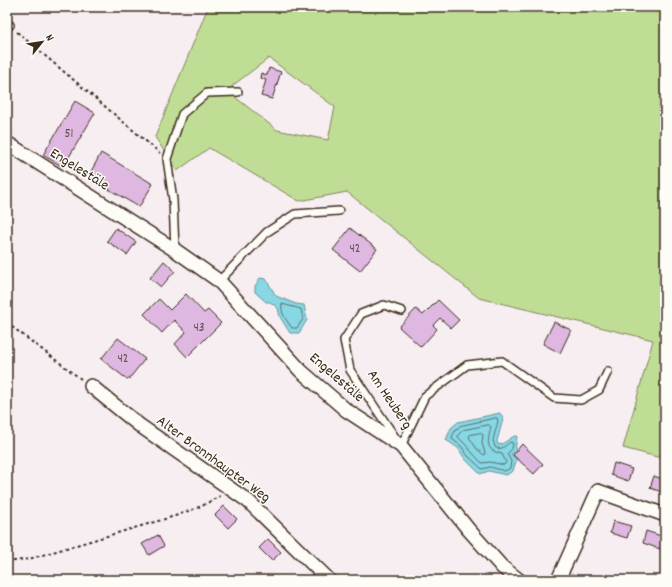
<svg xmlns="http://www.w3.org/2000/svg" width="672" height="587" viewBox="0 0 672 587" font-family="Dekko,sans-serif">
<style>
.green{fill:#c0dd95;stroke:#7e845a;fill-rule:evenodd}
.water{fill:#87d7e4;stroke:#699295}
.lines{fill:none;stroke-linecap:round;stroke-linejoin:round}
.shore{stroke:#596f6d;stroke-width:1}
.building{fill:#deb8e0;stroke:#3b2a1e}
.service-casing{stroke:#3b2a1e;stroke-width:10}
.minor-casing{stroke:#3b2a1e;stroke-width:16}
.path{stroke:#3b2a1e;stroke-width:2;stroke-dasharray:3 3;stroke-linecap:butt}
.service{stroke:#fdfcf7;stroke-width:7}
.minor{stroke:#fdfcf7;stroke-width:13}
.labels{text-anchor:middle;dominant-baseline:central;stroke-width:3;stroke-linejoin:round;paint-order:stroke}
.number-label{font-size:13px;fill:#644e4e}
.street-label{font-size:15px;fill:#3b2a1e;stroke:#fdfcf7}
</style>
<rect width="100%" height="100%" fill="#f7eef2"/>
<filter id="ink" filterUnits="userSpaceOnUse"><feTurbulence type="fractalNoise" baseFrequency=".025" numOctaves="2"/><feDisplacementMap in="SourceGraphic" scale="8" xChannelSelector="R" yChannelSelector="G"/><feConvolveMatrix kernelMatrix="1 2 1 2 8 2 1 2 1" color-interpolation-filters="sRGB"/></filter>
<g filter="url(#ink)">
<path class="green" d="M 208,7 L 665,7 L 665,459 L 623,448 L 653,340 L 479,298 L 347,192 L 299,201 L 209,148 L 177,171 L 155,137 ZM 269,58 L 335,107 L 328,140 L 277,130 L 235,97 L 232,86 Z"/>
<g class="water">
<path d="M 260,278 L 266,279 L 276,296 L 296,304 L 304,305 L 307,320 L 299,333 L 290,333 L 280,317 L 278,308 L 270,302 L 266,302 L 255,292 L 255,286 Z"/>
<path d="M 500,413 L 503,419 L 497,441 L 498,445 L 502,444 L 514,436 L 517,436 L 515,452 L 511,454 L 517,460 L 515,464 L 513,471 L 506,475 L 489,471 L 480,474 L 465,459 L 458,448 L 446,440 L 451,428 L 458,422 Z"/>
</g>
<g class="lines">
<g class="shore">
<path d="M 282,304 L 301,309 L 303,319 L 297,328 L 292,328 C 287,321 280,313 282,304 Z"/>
<path d="M 497,418 L 498,421 L 493,440 L 495,447 C 501,451 505,446 510,442 L 513,443 L 512,449 L 507,454 L 511,461 L 510,468 L 505,471 L 490,467 L 482,469 L 468,456 L 461,446 L 452,439 L 452,437 L 455,431 L 460,426 Z"/>
<path d="M 489,425 L 491,427 C 488,441 484,450 502,454 L 506,462 L 504,465 L 490,462 L 482,463 C 473,455 467,445 458,437 L 459,434 L 463,430 Z"/>
<path d="M 480,433 L 483,435 L 482,443 L 485,453 L 484,455 L 477,449 L 469,437 L 470,435 Z"/>
</g>
</g>
<g class="building">
<path d="M 269,68 L 281,72 L 272,99 L 261,96 L 266,80 L 260,78 L 261,73 L 267,75 Z"/>
<path d="M 75,101 L 95,113 L 63,167 L 43,155 Z"/>
<path d="M 101,153 L 153,184 L 139,207 L 88,177 Z"/>
<path d="M 116,228 L 136,242 L 127,255 L 107,241 Z"/>
<path d="M 350,228 L 377,249 L 360,271 L 333,250 Z"/>
<path d="M 164,261 L 175,271 L 161,287 L 150,278 Z"/>
<path d="M 186,294 L 204,313 L 208,310 L 221,323 L 187,357 L 175,344 L 186,332 L 174,320 L 162,333 L 144,314 L 159,299 L 170,310 Z"/>
<path d="M 438,300 L 459,320 L 451,328 L 440,318 L 433,325 L 437,329 L 421,347 L 399,327 L 416,309 L 423,315 Z"/>
<path d="M 554,322 L 571,330 L 560,353 L 543,344 Z"/>
<path d="M 118,338 L 145,359 L 128,380 L 101,359 Z"/>
<path d="M 522,444 L 543,464 L 534,474 L 513,455 Z"/>
<path d="M 614,463 L 632,469 L 628,481 L 611,475 Z"/>
<path d="M 654,476 L 665,480 L 665,493 L 650,488 Z"/>
<path d="M 224,506 L 237,519 L 228,528 L 215,515 Z"/>
<path d="M 613,521 L 631,526 L 627,538 L 610,533 Z"/>
<path d="M 646,531 L 664,537 L 660,549 L 643,543 Z"/>
<path d="M 158,535 L 164,546 L 149,555 L 142,544 Z"/>
<path d="M 268,539 L 281,552 L 272,561 L 259,548 Z"/>
<path d="M 572,574 L 584,580 L 570,580 Z"/>
</g>
<g class="lines">
<g class="service-casing">
<g id="service">
<path d="M 7,27 L 10,25"/>
<path d="M 175,250 L 173,200 L 167,159 L 182,114 L 207,93 L 238,92"/>
<path d="M 219,281 L 267,232 L 295,214 L 339,211"/>
<path d="M 402,311 L 384,305 L 361,314 L 344,340 L 350,370 L 401,446 L 425,396 L 467,365 L 502,361 L 554,398 L 581,400 L 599,390 L 608,371"/>
</g>
</g>
<g class="minor-casing">
<g id="minor">
<path d="M 7,143 L 175,250 L 219,281 L 301,371 L 346,410 L 401,446 L 468,529 L 502,567 L 519,580"/>
<path d="M 91,386 L 139,425 L 248,501 L 329,580"/>
<path d="M 558,580 L 598,491 L 665,515"/>
</g>
</g>
<g class="path">
<path d="M 17,32 L 160,153"/>
<path d="M 7,323 L 81,379"/>
<path d="M 7,562 L 29,559 L 175,516 L 202,506 L 220,496"/>
</g>
<use href="#service" class="service"/>
<use href="#minor" class="minor"/>
</g>
</g>
<g class="labels">
<g class="number-label">
<text x="69" y="134">51</text>
<text x="355" y="249">42</text>
<text x="199" y="328">43</text>
<text x="123" y="359">42</text>
</g>
<g class="street-label">
<text transform="translate(79 170) rotate(32)">Engelestäle</text>
<text transform="translate(336 378) rotate(41)">Engelestäle</text>
<text transform="translate(389 400) rotate(56)">Am Heuberg</text>
<text transform="translate(213 460) rotate(36)">Alter Bronnhaupter Weg</text>
</g>
</g>
<rect width="672" height="587" fill="none" stroke="#fdfcf7" stroke-width="24"/>
<rect x="12" y="12" width="648" height="563" fill="none" stroke="#3b2a1e" stroke-width="1.5" filter="url(#ink)"/>
<g transform="translate(42 42) rotate(60)" stroke="#fdfcf7" stroke-width="3" paint-order="stroke">
<path d="M0-3L7 15L0 10L-7 15Z" fill="#3b2a1e"/>
<text y="-6" font-size="11" font-weight="bold" text-anchor="middle" fill="#3b2a1e">N</text>
</g>
</svg>
